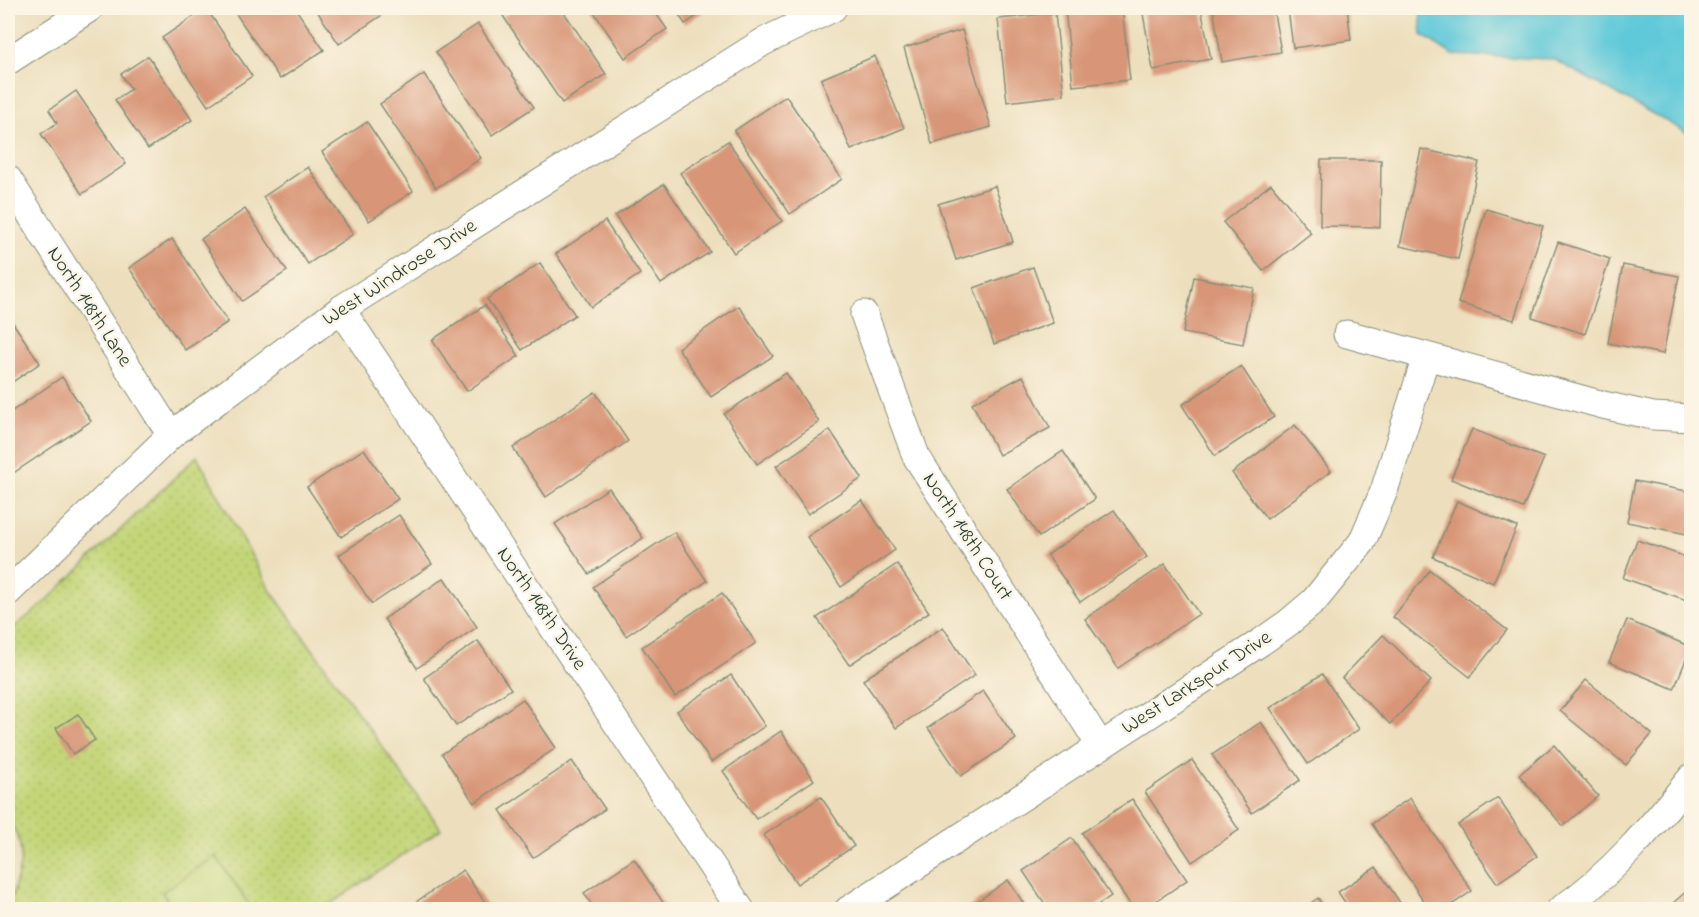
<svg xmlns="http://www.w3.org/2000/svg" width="1699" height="917" viewBox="0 0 1699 917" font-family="'Indie Flower',sans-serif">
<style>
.park{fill:url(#park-dots);stroke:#718956;stroke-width:1.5}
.garden{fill:#c3d578;stroke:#718956;stroke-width:1.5}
.water{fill:#5fc9d9;stroke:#3f8386;stroke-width:1.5}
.building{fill:#d89577}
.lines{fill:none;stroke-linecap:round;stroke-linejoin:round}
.minor-casing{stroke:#868e78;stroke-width:29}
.minor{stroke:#fff;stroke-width:27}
.labels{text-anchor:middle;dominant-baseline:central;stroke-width:5;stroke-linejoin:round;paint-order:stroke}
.street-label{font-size:21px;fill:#1f3d34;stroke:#fcf5e5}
</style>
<defs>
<pattern id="park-dots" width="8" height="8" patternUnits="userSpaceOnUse" patternTransform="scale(1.5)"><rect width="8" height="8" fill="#c3d578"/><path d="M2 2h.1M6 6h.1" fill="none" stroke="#a7b868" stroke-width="1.8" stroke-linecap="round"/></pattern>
</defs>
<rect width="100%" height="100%" fill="#fcf5e5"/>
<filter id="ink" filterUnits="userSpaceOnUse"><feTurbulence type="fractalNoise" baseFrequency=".0167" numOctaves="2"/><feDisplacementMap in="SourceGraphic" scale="12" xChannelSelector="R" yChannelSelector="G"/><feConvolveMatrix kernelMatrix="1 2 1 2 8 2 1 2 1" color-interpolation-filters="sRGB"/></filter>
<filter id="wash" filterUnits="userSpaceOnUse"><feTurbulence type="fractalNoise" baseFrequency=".008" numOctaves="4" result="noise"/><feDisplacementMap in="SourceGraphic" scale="24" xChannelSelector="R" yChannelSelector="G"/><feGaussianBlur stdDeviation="1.35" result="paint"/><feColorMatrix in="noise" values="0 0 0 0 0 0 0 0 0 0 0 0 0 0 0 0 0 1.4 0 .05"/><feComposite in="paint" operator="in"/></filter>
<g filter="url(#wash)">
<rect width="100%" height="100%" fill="#eddfbd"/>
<path class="park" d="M 197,456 L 271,591 L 441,829 L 323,909 L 8,910 L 8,901 L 12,897 C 20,867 29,848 8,820 L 8,632 L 42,605 Z"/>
<path class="garden" d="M 216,856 L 252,909 L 174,909 L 162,892 Z"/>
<path class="water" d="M 1420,8 L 1691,8 L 1691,135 L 1553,59 L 1453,55 L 1422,35 Z"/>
<g id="blocks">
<g class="building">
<path d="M 206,8 L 252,76 L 208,106 L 162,38 Z"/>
<path d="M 232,8 L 295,8 L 324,50 L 280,79 Z"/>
<path d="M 315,8 L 377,8 L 382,15 L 339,44 Z"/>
<path d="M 517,8 L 561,8 L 606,74 L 562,103 L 503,16 Z"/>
<path d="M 591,8 L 652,8 L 667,29 L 625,58 Z"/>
<path d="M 674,8 L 709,8 L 685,24 Z"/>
<path d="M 1079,8 L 1122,8 L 1130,80 L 1073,86 L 1065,9 Z"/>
<path d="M 1142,8 L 1201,8 L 1211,59 L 1153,70 Z"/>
<path d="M 1213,8 L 1273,8 L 1281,52 L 1222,62 Z"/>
<path d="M 1288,8 L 1347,8 L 1351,40 L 1293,48 Z"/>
<path d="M 1055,13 L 1064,95 L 1007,102 L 998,19 Z"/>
<path d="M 478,24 L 534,107 L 492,135 L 436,52 Z"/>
<path d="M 962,30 L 991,127 L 932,144 L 904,48 Z"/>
<path d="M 148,56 L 192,120 L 148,149 L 115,100 L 131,89 L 121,74 Z"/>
<path d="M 875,56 L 904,128 L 851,150 L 821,79 Z"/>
<path d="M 424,74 L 481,158 L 436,188 L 380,104 Z"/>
<path d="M 76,91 L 126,164 L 82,194 L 41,134 L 57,123 L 49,110 Z"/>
<path d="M 786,96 L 842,179 L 790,214 L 734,131 Z"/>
<path d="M 367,122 L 413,191 L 369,221 L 322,152 Z"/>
<path d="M 728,141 L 782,221 L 734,253 L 680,173 Z"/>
<path d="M 1421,149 L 1479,162 L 1458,259 L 1400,246 Z"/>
<path d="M 1321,160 L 1381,160 L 1380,227 L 1320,226 Z"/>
<path d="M 308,167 L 353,234 L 308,264 L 263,197 Z"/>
<path d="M 664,184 L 710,252 L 661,284 L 615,216 Z"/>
<path d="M 1271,184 L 1311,233 L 1263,271 L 1223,222 Z"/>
<path d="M 995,186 L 1013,242 L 956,260 L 938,204 Z"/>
<path d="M 245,209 L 287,271 L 242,301 L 201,239 Z"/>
<path d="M 1486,209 L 1543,226 L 1514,320 L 1458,303 Z"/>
<path d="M 605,221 L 640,274 L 591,307 L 556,254 Z"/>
<path d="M 172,239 L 228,322 L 185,350 L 129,268 Z"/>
<path d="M 1558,242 L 1610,259 L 1585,334 L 1532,317 Z"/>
<path d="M 540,263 L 575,315 L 522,350 L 487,299 Z"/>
<path d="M 1623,265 L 1679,276 L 1663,354 L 1608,343 Z"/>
<path d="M 1033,267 L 1053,323 L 994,344 L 974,288 Z"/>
<path d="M 1194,277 L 1254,288 L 1243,344 L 1183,333 Z"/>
<path d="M 485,305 L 519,356 L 467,391 L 432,340 Z"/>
<path d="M 739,306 L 773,356 L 711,397 L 678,348 Z"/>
<path d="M 11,320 L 40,363 L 8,385 L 8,322 Z"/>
<path d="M 1241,366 L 1274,417 L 1215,456 L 1182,405 Z"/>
<path d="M 786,373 L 819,422 L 757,464 L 724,414 Z"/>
<path d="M 1023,376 L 1050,428 L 999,455 L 972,403 Z"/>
<path d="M 62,377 L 91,421 L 9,476 L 8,474 L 8,414 Z"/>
<path d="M 595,392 L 628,441 L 546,497 L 513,448 Z"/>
<path d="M 1295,425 L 1331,471 L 1267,519 L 1232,473 Z"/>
<path d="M 1472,429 L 1544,458 L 1523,508 L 1451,479 Z"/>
<path d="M 830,430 L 862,478 L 808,514 L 776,466 Z"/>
<path d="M 364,449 L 398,499 L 341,537 L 307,487 Z"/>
<path d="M 1063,451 L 1095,499 L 1039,537 L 1007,489 Z"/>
<path d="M 1635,481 L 1692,492 L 1692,535 L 1627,522 Z"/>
<path d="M 609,488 L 643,538 L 589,574 L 555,524 Z"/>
<path d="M 862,500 L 895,550 L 841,587 L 807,537 Z"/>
<path d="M 1457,501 L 1517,527 L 1493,583 L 1433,557 Z"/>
<path d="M 1114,510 L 1147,557 L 1080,602 L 1047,555 Z"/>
<path d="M 399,515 L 432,564 L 372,604 L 339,555 Z"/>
<path d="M 674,532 L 707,581 L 626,636 L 593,587 Z"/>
<path d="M 1637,540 L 1692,559 L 1692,602 L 1623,578 Z"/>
<path d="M 897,564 L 929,612 L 849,665 L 817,618 Z"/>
<path d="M 1165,564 L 1199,614 L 1118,668 L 1085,619 Z"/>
<path d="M 1430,570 L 1507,630 L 1470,677 L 1393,617 Z"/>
<path d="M 444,578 L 477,627 L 417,668 L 384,619 Z"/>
<path d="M 722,593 L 756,643 L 675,697 L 642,647 Z"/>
<path d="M 1627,620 L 1691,647 L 1674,689 L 1609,662 Z"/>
<path d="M 943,627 L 975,675 L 896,728 L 863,680 Z"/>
<path d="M 1383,635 L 1431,681 L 1390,724 L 1342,678 Z"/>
<path d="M 478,641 L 511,689 L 456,726 L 424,678 Z"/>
<path d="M 1322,674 L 1359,729 L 1308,764 L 1270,708 Z"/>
<path d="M 731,675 L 765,726 L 711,762 L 677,711 Z"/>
<path d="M 1586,680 L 1652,734 L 1626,765 L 1560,711 Z"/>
<path d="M 983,691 L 1016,739 L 961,776 L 928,728 Z"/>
<path d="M 523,699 L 556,748 L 474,803 L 442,754 Z"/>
<path d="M 78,714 L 95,740 L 73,754 L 56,728 Z"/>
<path d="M 1261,722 L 1300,780 L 1252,813 L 1212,755 Z"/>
<path d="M 781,731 L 814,780 L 756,819 L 723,771 Z"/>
<path d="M 1554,745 L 1598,796 L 1563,826 L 1519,775 Z"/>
<path d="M 1192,760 L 1239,830 L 1192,862 L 1145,792 Z"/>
<path d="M 572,761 L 605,809 L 533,858 L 500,810 Z"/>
<path d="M 821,797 L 854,846 L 797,884 L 764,835 Z"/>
<path d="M 1410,798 L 1472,891 L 1444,910 L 1430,910 L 1372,824 Z"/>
<path d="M 1498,798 L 1537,856 L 1497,883 L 1458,825 Z"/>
<path d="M 1132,799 L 1187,880 L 1143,910 L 1134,910 L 1082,833 Z"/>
<path d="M 1072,838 L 1111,896 L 1090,910 L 1049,910 L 1023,871 Z"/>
<path d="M 634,859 L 668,910 L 595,910 L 584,893 Z"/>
<path d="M 1376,867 L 1405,910 L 1350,910 L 1338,892 Z"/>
<path d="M 463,870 L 490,910 L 417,910 L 413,904 Z"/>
<path d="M 1008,880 L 1028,910 L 965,910 Z"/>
<path d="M 1689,889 L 1692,893 L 1692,910 L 1665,910 Z"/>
<path d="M 1318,898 L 1325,910 L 1301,910 Z"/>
</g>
</g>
</g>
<g filter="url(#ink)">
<use href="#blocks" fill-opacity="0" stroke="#868e78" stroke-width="1.5"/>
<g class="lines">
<g class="minor-casing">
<g id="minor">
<path d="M 8,61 L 90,8"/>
<path d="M 8,179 L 171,435"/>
<path d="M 341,309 L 741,910"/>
<path d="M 864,314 L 916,456 L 1100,745"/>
<path d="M 1347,334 L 1603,405 L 1653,416 L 1692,418"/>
<path d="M 8,592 L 171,435 L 341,309 L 763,42 L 833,8"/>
<path d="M 848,910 L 1261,642 L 1288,623 L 1314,601 L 1362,542 L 1384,491 L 1426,357"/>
<path d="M 1560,910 C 1612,875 1653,825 1692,777"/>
</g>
</g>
<use href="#minor" class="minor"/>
</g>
</g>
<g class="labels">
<g class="street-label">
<text transform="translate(400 273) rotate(-33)">West Windrose Drive</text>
<text transform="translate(89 307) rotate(57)">North 148th Lane</text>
<text transform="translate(967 537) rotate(57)">North 148th Court</text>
<text transform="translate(541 609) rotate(56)">North 148th Drive</text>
<text transform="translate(1197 683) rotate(-33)">West Larkspur Drive</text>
</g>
</g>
<rect width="1699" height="917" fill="none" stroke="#fcf5e5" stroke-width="30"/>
</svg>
